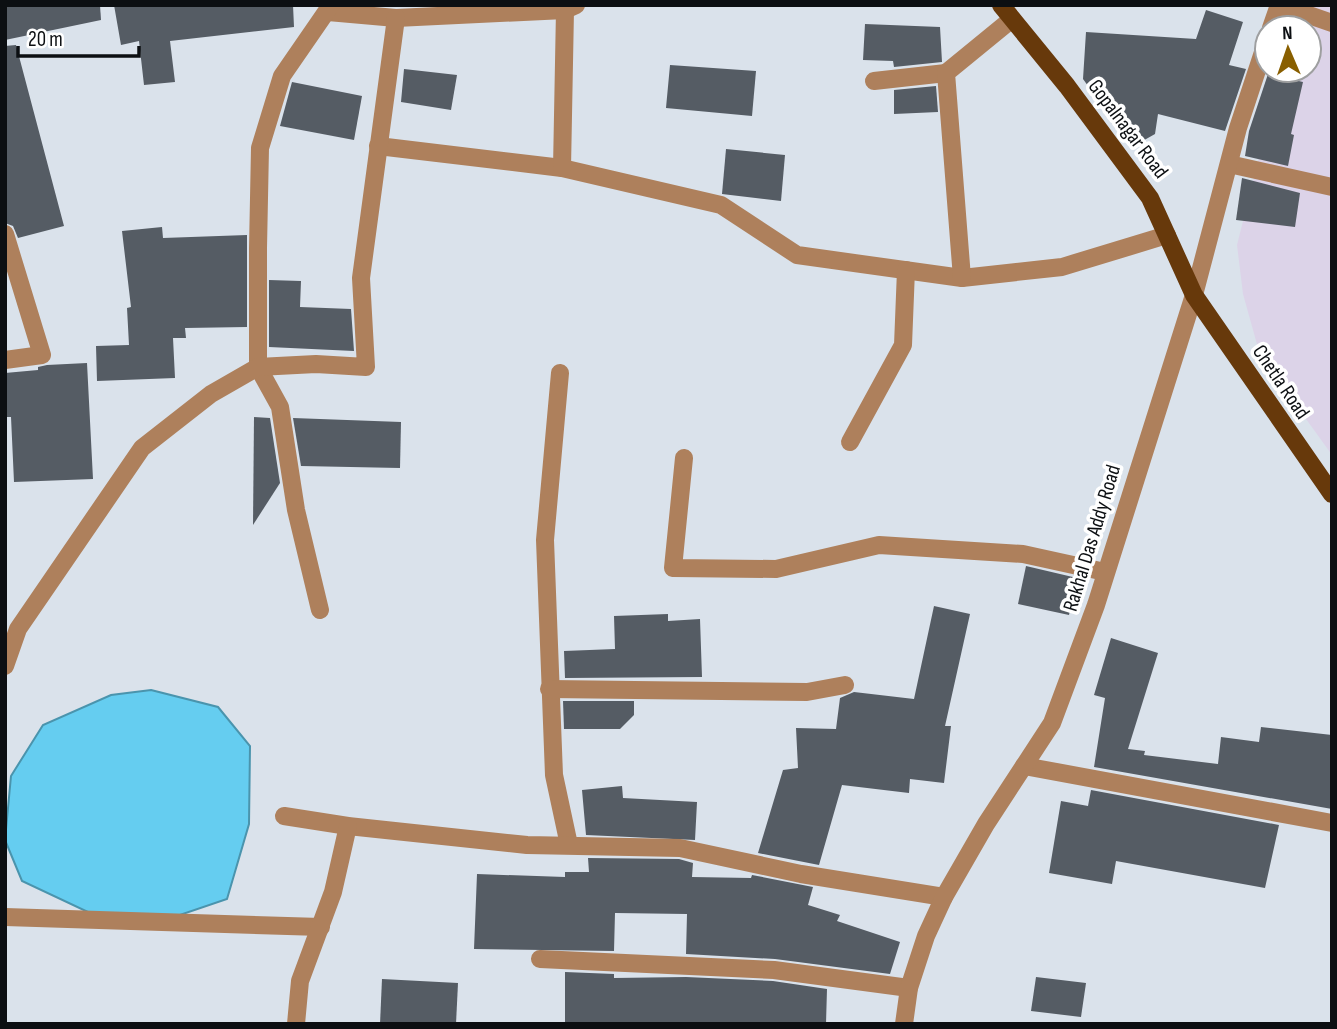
<svg xmlns="http://www.w3.org/2000/svg" width="1337" height="1029" viewBox="0 0 1337 1029" font-family="'Sofia Sans Condensed',sans-serif">
<style>
.industrial{fill:#dcd3e8}
.water{fill:#65cdf0;stroke:#4a94ad;stroke-width:2}
.building{fill:#555c64}
.lines{fill:none;stroke-linecap:round;stroke-linejoin:round}
.minor{stroke:#ae805c;stroke-width:18}
.major{stroke:#67390b;stroke-width:18}
.labels{text-anchor:middle;dominant-baseline:central;stroke-width:7;stroke-linejoin:round;paint-order:stroke}
.street-label{font-size:21px;fill:#0c0f12;stroke:#fff}
</style>
<rect width="100%" height="100%" fill="#dae2eb"/>
<path class="industrial" d="M 1300,5 L 1332,5 L 1332,455 L 1260,355 L 1243,294 L 1237,245 L 1281,70 L 1309,70 L 1309,28 L 1294,28 Z"/>
<path class="water" d="M 151,690 L 218,707 L 250,746 L 249,824 L 227,899 L 174,917 L 90,913 L 22,881 L 5,840 L 11,776 L 43,725 L 111,695 Z"/>
<g class="building">
<path d="M 5,5 L 100,5 L 101,20 L 5,40 Z"/>
<path d="M 114,5 L 293,5 L 294,27 L 170,41 L 175,82 L 144,85 L 139,41 L 121,45 Z"/>
<path d="M 1206,10 L 1243,22 L 1229,65 L 1246,69 L 1225,131 L 1158,114 L 1155,134 L 1132,147 L 1083,79 L 1086,32 L 1196,39 Z"/>
<path d="M 865,24 L 940,27 L 942,62 L 894,67 L 893,61 L 863,60 Z"/>
<path d="M 16,45 L 64,226 L 18,238 L 13,226 L 5,223 L 5,46 Z"/>
<path d="M 670,65 L 756,71 L 752,116 L 666,108 Z"/>
<path d="M 404,69 L 457,75 L 451,110 L 401,102 Z"/>
<path d="M 1268,74 L 1303,82 L 1291,134 L 1294,135 L 1288,166 L 1245,156 L 1249,131 Z"/>
<path d="M 292,82 L 362,96 L 354,140 L 280,126 Z"/>
<path d="M 936,86 L 938,112 L 894,114 L 894,90 Z"/>
<path d="M 726,149 L 785,155 L 781,201 L 722,194 Z"/>
<path d="M 1242,178 L 1300,193 L 1295,227 L 1236,220 Z"/>
<path d="M 162,227 L 163,238 L 247,235 L 247,327 L 185,328 L 186,338 L 173,338 L 175,378 L 97,381 L 96,346 L 129,345 L 127,308 L 131,307 L 122,231 Z"/>
<path d="M 269,280 L 301,281 L 300,307 L 351,309 L 354,351 L 269,347 Z"/>
<path d="M 87,363 L 93,479 L 14,482 L 11,417 L 5,417 L 5,373 L 38,370 L 38,367 L 47,365 Z"/>
<path d="M 254,417 L 270,418 L 280,483 L 253,525 Z"/>
<path d="M 293,418 L 401,422 L 400,468 L 301,466 Z"/>
<path d="M 1026,566 L 1077,578 L 1069,615 L 1018,604 Z"/>
<path d="M 934,606 L 970,614 L 945,726 L 951,726 L 944,783 L 910,779 L 909,793 L 842,785 L 819,865 L 758,853 L 783,770 L 798,768 L 796,728 L 836,729 L 840,698 L 854,692 L 914,699 Z"/>
<path d="M 668,614 L 668,621 L 700,619 L 702,677 L 565,678 L 564,651 L 615,649 L 614,616 Z"/>
<path d="M 1111,638 L 1158,653 L 1128,749 L 1145,751 L 1144,755 L 1218,764 L 1221,737 L 1259,742 L 1261,727 L 1332,735 L 1332,809 L 1094,767 L 1105,698 L 1094,695 Z"/>
<path d="M 563,701 L 634,701 L 634,715 L 620,729 L 564,729 Z"/>
<path d="M 622,786 L 623,798 L 697,802 L 695,840 L 586,835 L 582,790 Z"/>
<path d="M 1091,790 L 1279,825 L 1265,888 L 1116,861 L 1112,884 L 1049,873 L 1061,801 L 1088,806 Z"/>
<path d="M 588,858 L 679,859 L 693,863 L 692,877 L 751,878 L 752,875 L 813,887 L 808,905 L 840,915 L 837,921 L 900,942 L 890,974 L 775,959 L 686,954 L 687,914 L 615,913 L 614,951 L 474,949 L 477,874 L 565,877 L 565,872 L 589,872 Z"/>
<path d="M 565,972 L 614,974 L 614,978 L 686,977 L 773,981 L 827,989 L 826,1024 L 565,1024 Z"/>
<path d="M 1036,977 L 1086,983 L 1081,1017 L 1031,1011 Z"/>
<path d="M 382,979 L 458,983 L 456,1024 L 380,1024 Z"/>
</g>
<g class="lines">
<g class="minor">
<path d="M 1280,5 L 1332,23"/>
<path d="M 328,12 L 396,18 L 565,10"/>
<path d="M 1271,28 L 1279,5"/>
<path d="M 874,81 L 946,73"/>
<path d="M 378,146 L 562,168 L 721,205 L 797,255 L 962,278 L 1062,267 L 1167,235"/>
<path d="M 1229,164 L 1332,187"/>
<path d="M 562,168 L 565,10 L 576,5"/>
<path d="M 5,234 L 42,355 L 5,360"/>
<path d="M 962,278 L 946,73 L 1012,19"/>
<path d="M 560,373 L 545,540 L 554,775 L 569,845"/>
<path d="M 850,442 L 903,345 L 906,270"/>
<path d="M 684,458 L 673,568 L 776,569 L 879,545 L 1023,554 L 1105,572"/>
<path d="M 320,610 L 296,510 L 280,407 L 258,367 L 258,248 L 260,148 L 282,76 L 331,5"/>
<path d="M 5,666 L 18,629 L 142,448 L 211,394 L 258,367 L 316,364 L 366,367 L 361,278 L 396,18"/>
<path d="M 549,689 L 807,692 L 845,685"/>
<path d="M 1024,766 L 1332,823"/>
<path d="M 284,816 L 348,826 L 527,845 L 680,848 L 801,874 L 944,897"/>
<path d="M 5,917 L 321,927"/>
<path d="M 540,959 L 774,970 L 909,988"/>
<path d="M 296,1024 L 300,981 L 333,892 L 348,826"/>
<path d="M 904,1024 L 909,988 L 926,936 L 944,897 L 986,824 L 1052,723 L 1096,605 L 1194,295 L 1238,128 L 1267,40"/>
</g>
<path class="major" d="M 1001,5 L 1067,86 L 1150,198 L 1194,295 L 1332,494"/>
</g>
<g class="labels">
<g class="street-label">
<text transform="translate(1128 129) rotate(53)">Gopalnagar Road</text>
<text transform="translate(1281 382) rotate(56)">Chetla Road</text>
<text transform="translate(1092 538) rotate(-73)">Rakhal Das Addy Road</text>
</g>
</g>
<rect width="1337" height="1029" fill="none" stroke="#0c0f12" stroke-width="14"/>
<g transform="translate(1288 49) rotate(358)"><circle r="33" fill="#ffffff" stroke="#9e9fa0" stroke-width="2"/>
<path d="M0-5L12 26L0 18L-12 26Z" fill="#895f00"/>
<text y="-10" font-size="19" font-weight="bold" text-anchor="middle" fill="#0c0f12">N</text>
</g>
<path d="M18 46v10h121v-10" fill="none" stroke="#0c0f12" stroke-width="3.5"/>
<text x="28" y="46" font-size="21" fill="#0c0f12" stroke="#ffffff" stroke-width="5" paint-order="stroke">20 m</text>
</svg>
